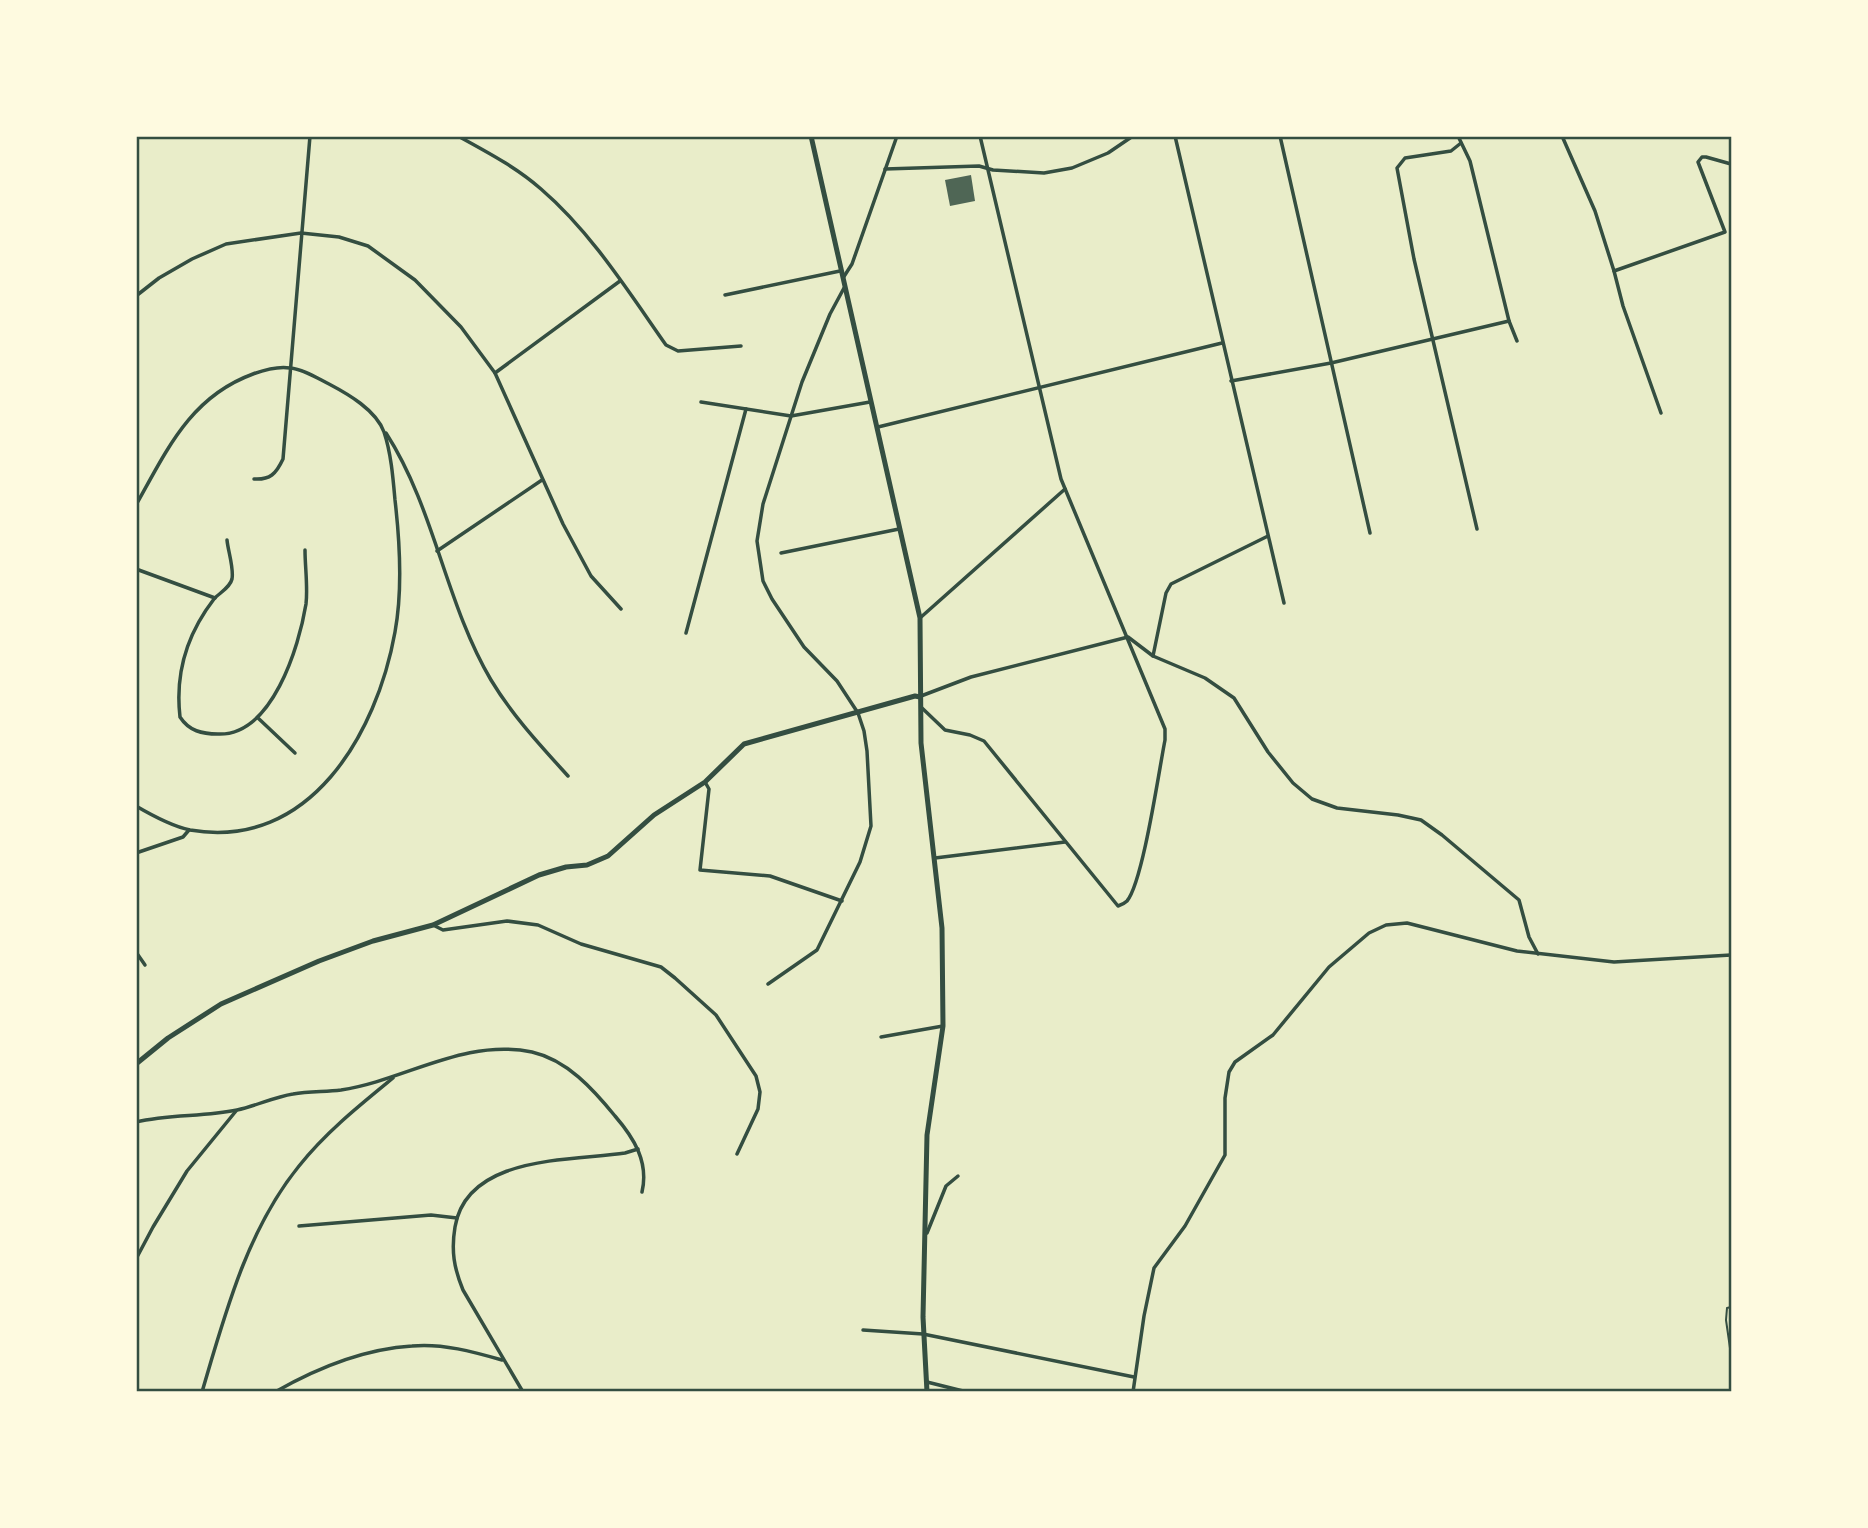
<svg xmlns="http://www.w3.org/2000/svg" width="1868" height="1528" viewBox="0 0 1868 1528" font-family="Montserrat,sans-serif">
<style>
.building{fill:#4f6655}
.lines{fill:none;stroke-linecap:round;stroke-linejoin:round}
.path{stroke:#344e41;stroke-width:2}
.minor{stroke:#344e41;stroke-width:3.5}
.tertiary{stroke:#344e41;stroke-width:5}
.neatline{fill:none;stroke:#344e41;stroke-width:2.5}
</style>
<rect width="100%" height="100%" fill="#e9edc9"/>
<path class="building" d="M 971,175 L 975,201 L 950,206 L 945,180 Z"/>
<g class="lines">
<path class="path" d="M 1731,1307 L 1727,1308 L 1726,1320 L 1731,1355"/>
<g class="minor">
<path d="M 458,136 C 487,152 516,167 541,189 C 591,232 628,291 666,345 L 678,351 L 741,346"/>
<path d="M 1175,136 L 1284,603"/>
<path d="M 1280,136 L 1370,533"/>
<path d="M 1458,136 L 1470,161 L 1509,321 L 1517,341"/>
<path d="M 1562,136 L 1595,211 L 1614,271 L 1623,306 L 1661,413"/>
<path d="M 1461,143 L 1451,151 L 1405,158 L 1397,168 L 1414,259 L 1477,529"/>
<path d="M 885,169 L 979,166 L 993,170 L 1044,173 L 1072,168 L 1108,153 L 1133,136"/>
<path d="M 1614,271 L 1725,232 L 1698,162 L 1702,157 L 1706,157 L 1731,164"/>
<path d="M 843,278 L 852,264 L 897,136"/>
<path d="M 725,295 L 840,271"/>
<path d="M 136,296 L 159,278 L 192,259 L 226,244 L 301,233 L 339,237 L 368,246 L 415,280 L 461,327 L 495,373 L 563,524 L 591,576 L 621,609"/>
<path d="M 495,373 L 620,281"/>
<path d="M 1231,381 L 1331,363 L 1509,321"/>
<path d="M 701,402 L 791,416 L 870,402"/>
<path d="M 878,427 L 1222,343"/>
<path d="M 386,433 C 435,509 445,602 491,680 C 512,715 540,745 568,776"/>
<path d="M 254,479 C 270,480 276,474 283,459 L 310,136"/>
<path d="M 136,505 C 167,450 190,397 253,374 C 264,370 278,366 290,368 C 303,369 317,378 329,384 C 348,394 376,410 384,432 C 391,453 393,477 395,500 C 400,543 403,589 395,632 C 377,733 310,851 190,830 C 171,826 153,816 136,806"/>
<path d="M 227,540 C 228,551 234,568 232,579 C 230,588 219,593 214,599 C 187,634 175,674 180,717 C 189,731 202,734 218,734 C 272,736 299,647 306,604 C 308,587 305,567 305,550"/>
<path d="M 437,551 L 542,480"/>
<path d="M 781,553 L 899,529"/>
<path d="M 136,569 L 215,598"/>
<path d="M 920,618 L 1065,489"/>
<path d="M 686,633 L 746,409"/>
<path d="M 1153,656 L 1166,593 L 1171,584 L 1268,536"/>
<path d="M 921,696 L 971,677 L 1128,637 L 1153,656 L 1205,678 L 1234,698 L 1268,752 L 1293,783 L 1312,799 L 1337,808 L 1398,815 L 1421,820 L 1442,835 L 1519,900 L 1529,937 L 1538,954"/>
<path d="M 922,708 L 945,730 L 970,735 L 984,741 L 1118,906 C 1121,905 1125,903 1127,901 C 1143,882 1159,770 1165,740 L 1165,729 L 1061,479 L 980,136"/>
<path d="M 258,718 L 295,753"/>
<path d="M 705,782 L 709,789 L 700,870 L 770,876 L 842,901"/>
<path d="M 136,853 L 183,837 L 189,830"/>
<path d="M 935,858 L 1065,842"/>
<path d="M 433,925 L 443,930 L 507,921 L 538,925 L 581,944 L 661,967 L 675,978 L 716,1015 L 756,1076 L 760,1092 L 758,1109 L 737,1154"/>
<path d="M 136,952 L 145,965"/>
<path d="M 768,984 L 817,950 L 860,862 L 871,826 L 867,751 L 864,731 L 858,713 L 837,681 L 804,647 L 772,599 L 763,581 L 757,541 L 763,504 L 802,382 L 830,314 L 844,288"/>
<path d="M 881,1037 L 943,1026"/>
<path d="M 136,1122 C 169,1114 204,1117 237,1110 C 256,1106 274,1097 293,1094 C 309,1091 325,1092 341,1090 C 406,1080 464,1038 532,1052 C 567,1060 593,1089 615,1116 C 634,1138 649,1162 642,1192"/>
<path d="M 299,1226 L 431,1215 L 457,1218"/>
<path d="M 927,1233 L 946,1186 L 958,1176"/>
<path d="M 136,1259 L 153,1227 L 187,1171 L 236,1111"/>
<path d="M 863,1330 L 923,1334 L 1134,1377"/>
<path d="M 927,1382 L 967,1392"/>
<path d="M 202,1392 C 225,1314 247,1230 299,1166 C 326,1132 360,1105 393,1078"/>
<path d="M 275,1392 C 317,1368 363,1349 412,1346 C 442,1343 474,1352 502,1360"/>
<path d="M 523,1392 L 463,1290 C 454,1268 451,1251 455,1227 C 467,1155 570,1161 625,1153 L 638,1149"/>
<path d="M 1133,1392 L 1144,1316 L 1154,1268 L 1185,1226 L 1225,1155 L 1225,1098 L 1229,1072 L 1235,1062 L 1273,1035 L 1329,967 L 1369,933 L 1386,925 L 1407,923 L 1517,951 L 1614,962 L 1731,955"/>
</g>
<g class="tertiary">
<path d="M 811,136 L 920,618 L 921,743 L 942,928 L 943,1026 L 927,1135 L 923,1317 L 927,1392"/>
<path d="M 136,1064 L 168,1038 L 221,1004 L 319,961 L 373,941 L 433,925 L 539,875 L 566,867 L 587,865 L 608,856 L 654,815 L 705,782 L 744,744 L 915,696 L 920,697"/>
</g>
</g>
<rect width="1868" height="1528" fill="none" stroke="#fefae0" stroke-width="276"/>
<rect x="138" y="138" width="1592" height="1252" class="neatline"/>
</svg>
